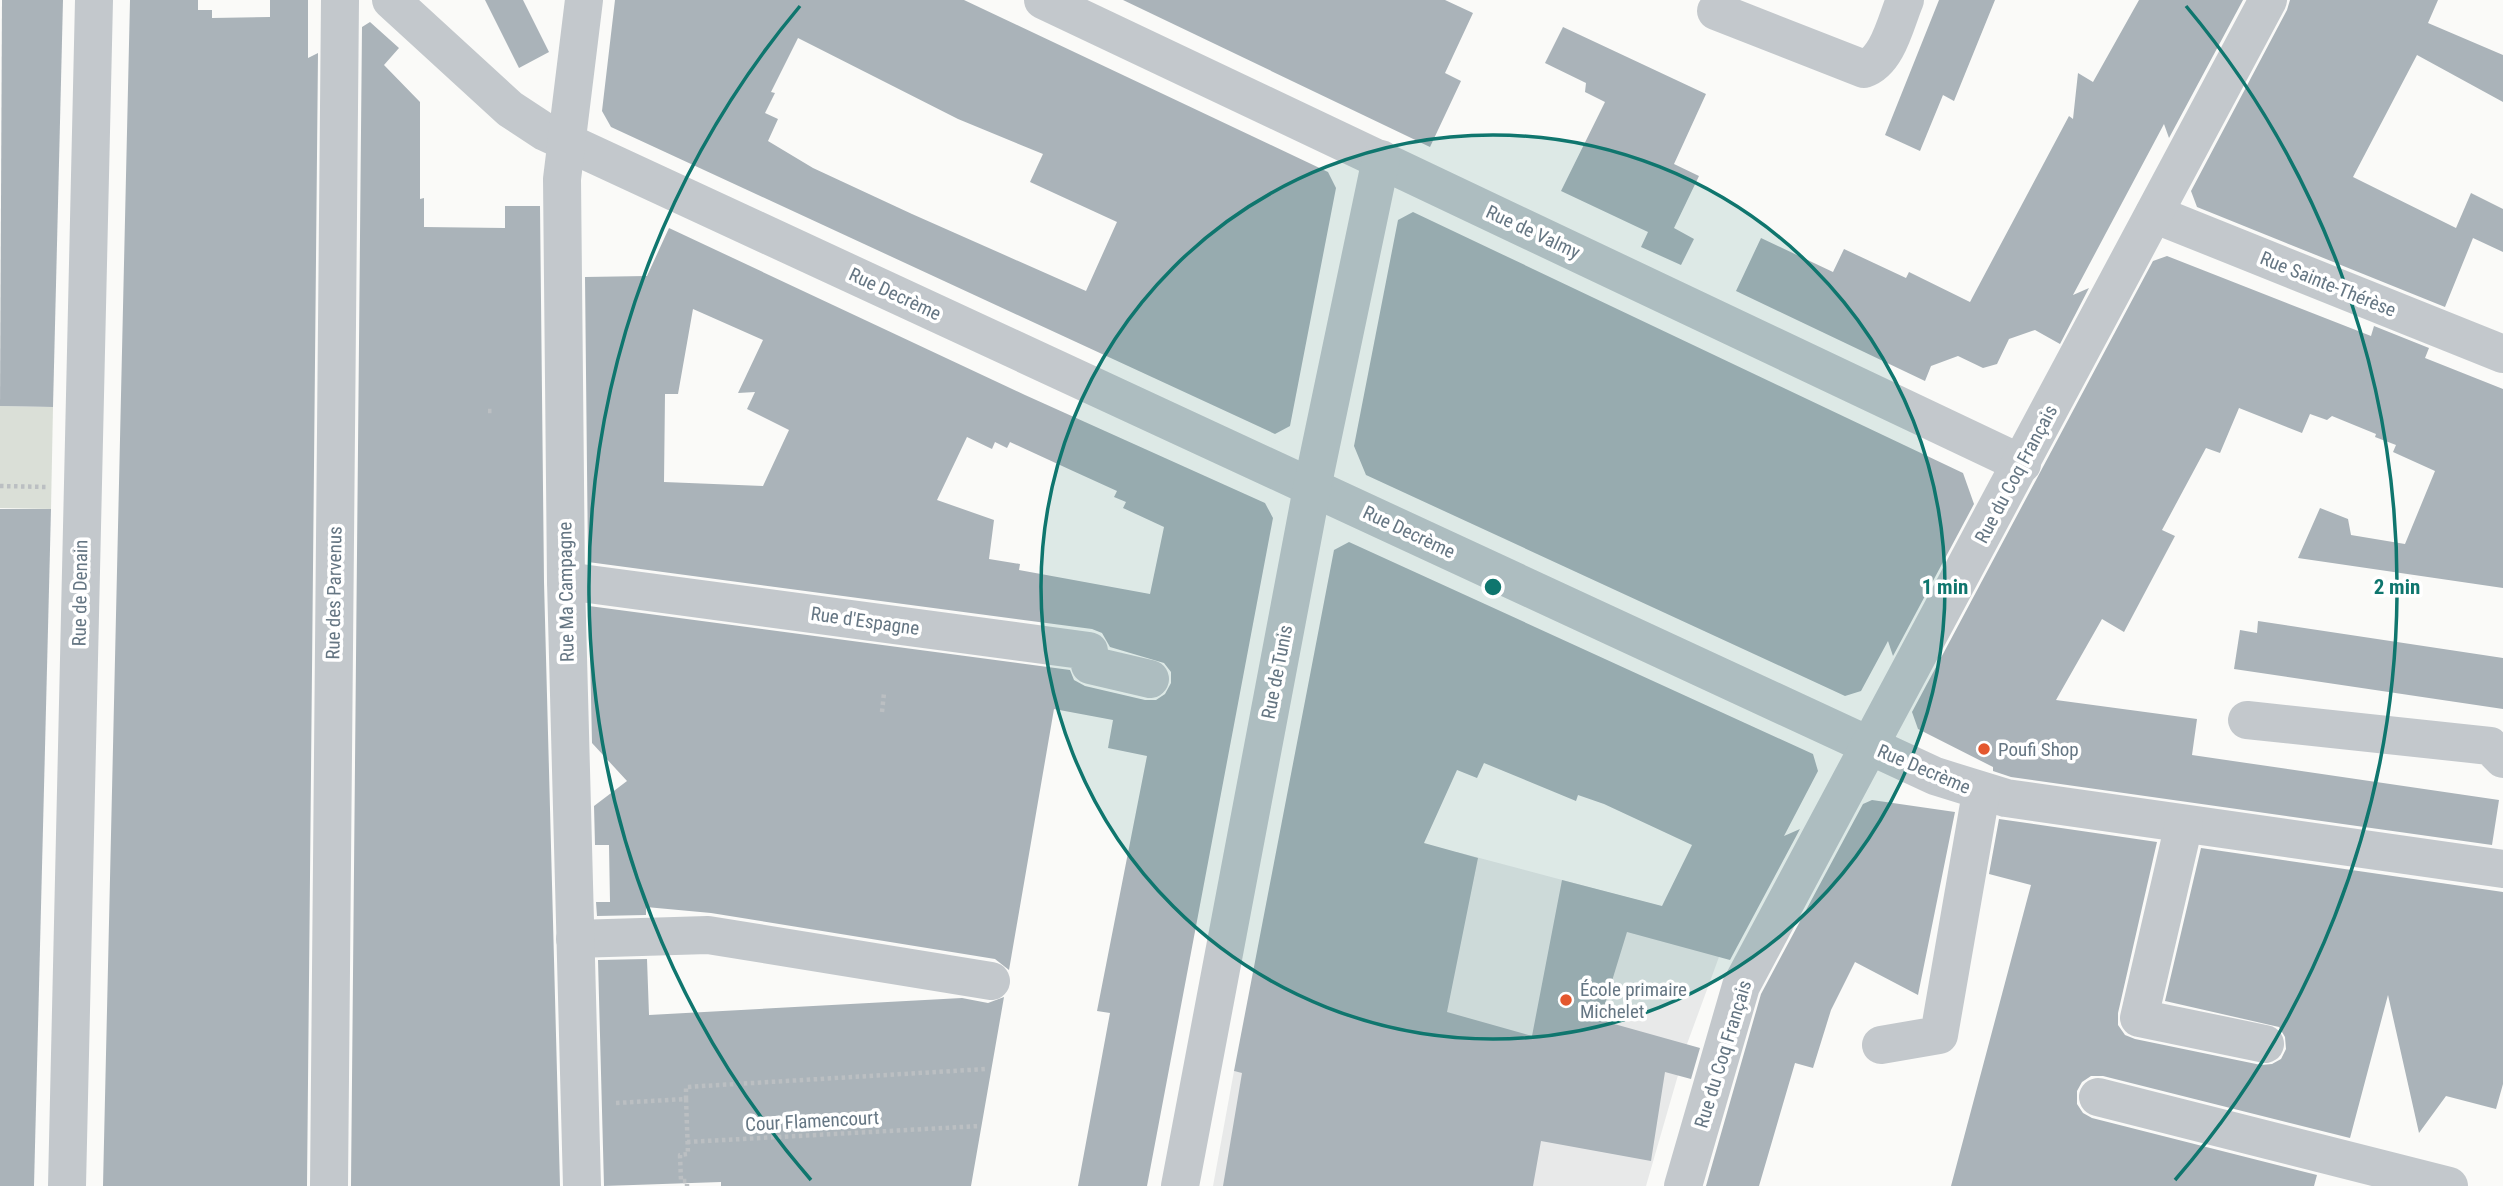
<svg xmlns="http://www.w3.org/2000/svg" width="2503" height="1186" viewBox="0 0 2503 1186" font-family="'Roboto Condensed',sans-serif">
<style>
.built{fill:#e8e9e9}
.green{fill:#dadfd7}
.building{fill:#aab3b9;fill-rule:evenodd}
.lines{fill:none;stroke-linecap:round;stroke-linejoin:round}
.path{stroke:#bbbfc2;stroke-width:4.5;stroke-dasharray:3.5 3.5;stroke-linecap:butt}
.minor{stroke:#c3c8cc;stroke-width:38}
.ring{fill:none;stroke:#0f766e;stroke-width:3.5}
.poi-dot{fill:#e4572e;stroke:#fff;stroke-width:2.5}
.labels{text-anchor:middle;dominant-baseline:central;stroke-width:7;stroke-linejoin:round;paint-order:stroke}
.street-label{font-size:19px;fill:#657683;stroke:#fff}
.poi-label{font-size:19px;fill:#657683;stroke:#fff;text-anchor:start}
.centre{fill:#0f766e;stroke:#fff;stroke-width:3.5}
.ring-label{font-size:21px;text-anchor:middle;font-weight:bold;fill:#0f766e;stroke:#fff;stroke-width:7;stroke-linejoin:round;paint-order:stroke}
</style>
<rect width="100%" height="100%" fill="#fafaf8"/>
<path class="built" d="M 1457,852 L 1735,926 L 1719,957 L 1687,1044 L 1646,1186 L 1213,1186 L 1234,1071 L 1410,1103 Z"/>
<path class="green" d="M 0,406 L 53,407 L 51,509 L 0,508 Z"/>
<g class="building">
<path d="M 2,0 L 63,0 L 53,407 L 0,406 Z"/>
<path d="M 130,0 L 198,0 L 198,10 L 212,10 L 212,18 L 270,17 L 270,0 L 308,0 L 308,58 L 318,53 L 307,1186 L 103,1186 Z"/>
<path d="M 485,0 L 523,0 L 549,52 L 519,68 Z"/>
<path d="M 615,0 L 964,0 L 1328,172 L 1336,188 L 1290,426 L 1275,434 L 611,127 L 602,111 ZM 798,38 L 958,119 L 1043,154 L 1030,182 L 1117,222 L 1086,291 L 912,214 L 813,168 L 768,141 L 778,119 L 765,113 L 775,93 L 771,92 Z"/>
<path d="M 1123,0 L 1445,0 L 1473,13 L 1445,73 L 1461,81 L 1430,147 Z"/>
<path d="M 1939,0 L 1995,0 L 1954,101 L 1943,95 L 1920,151 L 1885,135 Z"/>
<path d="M 2139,0 L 2243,0 L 2169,138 L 2164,124 L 2073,295 L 2089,288 L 2060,344 L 2035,330 L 2009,339 L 1997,364 L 1983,368 L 1958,356 L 1931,366 L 1925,381 L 1736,291 L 1761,238 L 1833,272 L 1844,249 L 1906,278 L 1909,272 L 1970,302 L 2069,116 L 2073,119 L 2078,73 L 2093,82 Z"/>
<path d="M 2290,0 L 2438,0 L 2428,23 L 2503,55 L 2503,102 L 2417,55 L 2353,177 L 2456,228 L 2471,193 L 2503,209 L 2503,252 L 2473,238 L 2445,307 L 2197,207 L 2191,191 L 2287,10 Z"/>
<path d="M 370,22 L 399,48 L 384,65 L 420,102 L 420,199 L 424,198 L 424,227 L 505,228 L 505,206 L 540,206 L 544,582 L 560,1186 L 351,1186 L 362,27 Z"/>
<path d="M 1563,27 L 1706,94 L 1674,164 L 1699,176 L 1674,228 L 1694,239 L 1681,265 L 1641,247 L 1648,232 L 1561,191 L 1605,102 L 1585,92 L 1586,83 L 1545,63 Z"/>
<path d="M 1413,212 L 1963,473 L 1974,504 L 1893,656 L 1888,641 L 1861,691 L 1845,696 L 1366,475 L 1354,446 L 1398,220 Z"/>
<path d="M 669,228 L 1025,395 L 1265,503 L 1273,518 L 1147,1186 L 1078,1186 L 1110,1013 L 1097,1011 L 1147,756 L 1108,748 L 1113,720 L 1054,709 L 1009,970 L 995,959 L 711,913 L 646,907 L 646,915 L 597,916 L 596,902 L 610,902 L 609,845 L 595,845 L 594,806 L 627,781 L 592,743 L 589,606 L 1070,670 L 1074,680 L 1085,686 L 1145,700 L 1156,700 L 1165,694 L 1171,683 L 1171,672 L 1164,663 L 1110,647 L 1102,633 L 1092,629 L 588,562 L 585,277 L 647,276 ZM 693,309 L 763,340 L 738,393 L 755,392 L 747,409 L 789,430 L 763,486 L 664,482 L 665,394 L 678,394 ZM 967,437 L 992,449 L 995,442 L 1007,448 L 1010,442 L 1073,471 L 1117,491 L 1114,497 L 1126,502 L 1123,508 L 1164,527 L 1150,594 L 1019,570 L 1020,564 L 989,559 L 994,520 L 937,500 Z"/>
<path d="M 2167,256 L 2371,336 L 2374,326 L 2429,348 L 2425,358 L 2503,389 L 2503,588 L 2298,558 L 2320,508 L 2348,519 L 2351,535 L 2405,544 L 2435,471 L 2393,452 L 2396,445 L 2375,437 L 2376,434 L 2332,416 L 2327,420 L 2310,414 L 2302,433 L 2239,408 L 2220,453 L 2206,448 L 2162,530 L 2175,536 L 2124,632 L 2102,619 L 2056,700 L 2197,719 L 2192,755 L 2499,800 L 2492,845 L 2011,777 L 1993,771 L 1993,767 L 1918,729 L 1912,712 L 2153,261 Z"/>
<path d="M 0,509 L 51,509 L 34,1186 L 0,1186 Z"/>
<path d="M 1349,542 L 1813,754 L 1818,771 L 1784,836 L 1800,829 L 1730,960 L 1627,932 L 1600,1020 L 1700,1048 L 1691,1079 L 1665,1072 L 1651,1161 L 1541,1141 L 1533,1186 L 1223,1186 L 1242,1073 L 1234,1071 L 1334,550 ZM 1484,763 L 1576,801 L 1578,795 L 1604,804 L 1692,845 L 1662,906 L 1562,880 L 1532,1036 L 1447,1012 L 1478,858 L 1424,843 L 1457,770 L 1477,778 Z"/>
<path d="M 2258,621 L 2503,658 L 2503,709 L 2234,669 L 2240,630 L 2257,633 Z"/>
<path d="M 1872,800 L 1955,812 L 1918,995 L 1855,962 L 1831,1010 L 1813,1068 L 1795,1063 L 1759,1186 L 1706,1186 L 1761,994 L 1863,804 Z"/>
<path d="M 1999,819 L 2157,842 L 2118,1013 L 2118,1025 L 2125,1035 L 2135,1039 L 2261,1065 L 2272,1064 L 2281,1059 L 2286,1049 L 2285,1037 L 2279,1027 L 2165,1001 L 2201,848 L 2503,892 L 2503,1084 L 2496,1109 L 2446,1096 L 2419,1133 L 2388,995 L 2350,1138 L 2103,1076 L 2091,1076 L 2082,1082 L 2077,1091 L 2077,1104 L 2083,1113 L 2092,1118 L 2317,1175 L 2314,1186 L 1951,1186 L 2031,885 L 1989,874 Z"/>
<path d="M 647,959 L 649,1015 L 962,998 L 988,1003 L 1004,997 L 971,1186 L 721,1186 L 721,1182 L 604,1186 L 598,960 Z"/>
</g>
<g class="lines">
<g class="path">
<path d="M 488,411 L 495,411"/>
<path d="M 0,486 L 47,487"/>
<path d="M 882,712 L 884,693"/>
<path d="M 686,1099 L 688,1154 L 680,1155 L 681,1181 L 687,1181 L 687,1186"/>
<path d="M 616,1103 L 686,1099 L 686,1087 L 986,1069"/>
<path d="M 687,1142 L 980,1126"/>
</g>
<g class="minor">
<path d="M 391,0 L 510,109 L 545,132 L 1935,776 L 2006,798 L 2503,869"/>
<path d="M 1043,0 L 2022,464"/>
<path d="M 1716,11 L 1864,69 C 1888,61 1896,21 1905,0"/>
<path d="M 2154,214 L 2503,354"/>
<path d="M 566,581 L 1089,651 L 1090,665 L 1150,679"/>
<path d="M 2247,720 L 2490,746 L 2503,759"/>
<path d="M 2184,824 L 2139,1018 L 2265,1044"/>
<path d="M 575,939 L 708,935 L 991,981"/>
<path d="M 1881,1045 L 1939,1035 L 1981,793"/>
<path d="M 2098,1097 L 2449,1186"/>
<path d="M 67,1186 L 94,0"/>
<path d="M 329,1186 L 340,0"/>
<path d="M 582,1186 L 566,581 L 562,179 L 584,0"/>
<path d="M 1180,1186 L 1312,488 L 1381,159"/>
<path d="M 1683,1186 L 1741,986 L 2268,0"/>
</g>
</g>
<circle cx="1493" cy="587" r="452" fill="#0f766e" fill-opacity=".12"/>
<g class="ring">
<circle cx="1493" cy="587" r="452"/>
<path d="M811 1180A904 904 0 0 1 800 6M2186 6A904 904 0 0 1 2175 1180"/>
</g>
<g class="poi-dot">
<circle cx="1984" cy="749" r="7"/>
<circle cx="1566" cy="1000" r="7"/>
</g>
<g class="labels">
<g class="street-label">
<text transform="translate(1533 232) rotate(25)">Rue de Valmy</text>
<text transform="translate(2328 284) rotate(22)">Rue Sainte-Thérèse</text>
<text transform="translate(895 294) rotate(25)">Rue Decrème</text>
<text transform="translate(2016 474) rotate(-62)">Rue du Coq Français</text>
<text transform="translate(1409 532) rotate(25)">Rue Decrème</text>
<text transform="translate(566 592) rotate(-91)">Rue Ma Campagne</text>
<text transform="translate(80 593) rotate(-89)">Rue de Denain</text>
<text transform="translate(334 593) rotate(-89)">Rue des Parvenus</text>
<text transform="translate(865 621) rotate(8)">Rue d'Espagne</text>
<text transform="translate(1277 672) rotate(-79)">Rue de Tunis</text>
<text transform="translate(1924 769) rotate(23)">Rue Decrème</text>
<text transform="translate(1723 1054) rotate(-73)">Rue du Coq Français</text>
<text transform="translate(812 1121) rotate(-3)">Cour Flamencourt</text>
</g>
<g class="poi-label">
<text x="1998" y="749">Poufi Shop</text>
<text x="1580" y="989">École primaire<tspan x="1580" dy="22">Michelet</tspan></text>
</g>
</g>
<circle cx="1493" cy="587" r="10" class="centre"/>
<g class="ring-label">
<text x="1945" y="594">1 min</text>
<text x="2397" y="594">2 min</text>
</g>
</svg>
